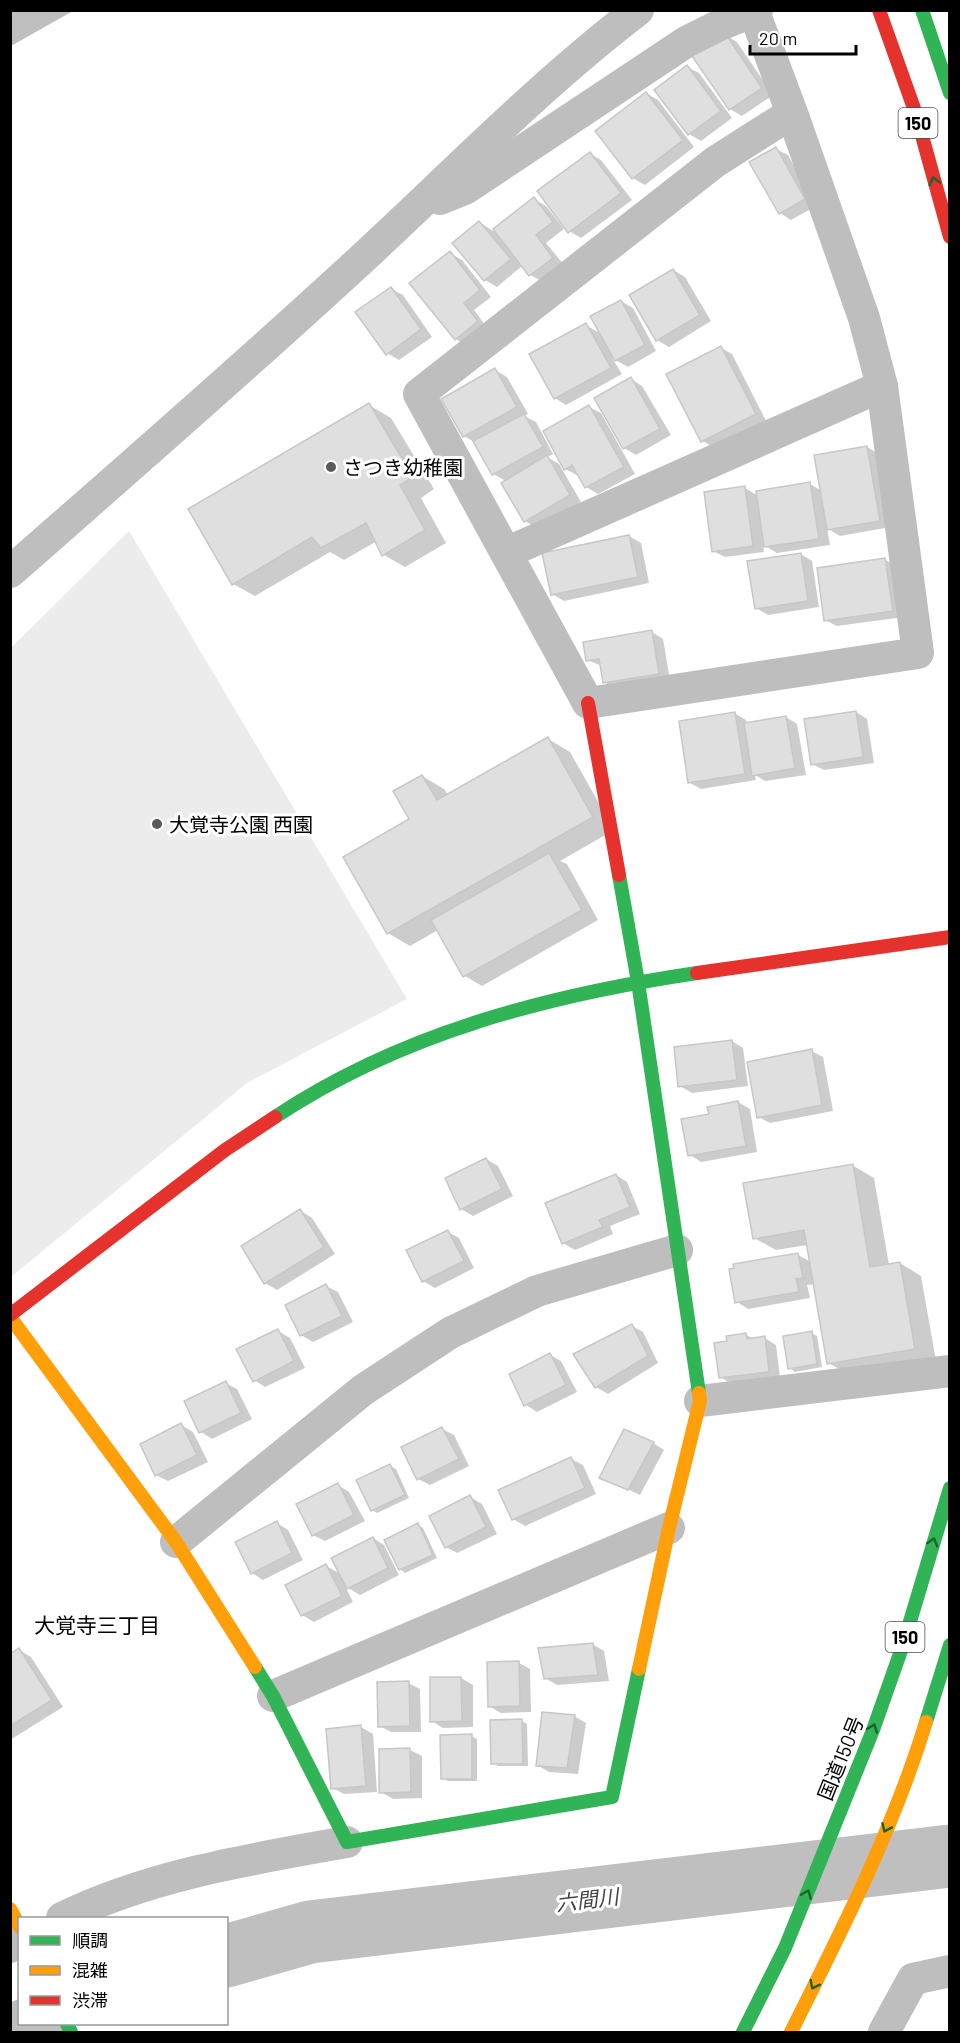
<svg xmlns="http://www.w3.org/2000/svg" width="960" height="2043" viewBox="0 0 960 2043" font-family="Barlow,'Noto Sans JP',sans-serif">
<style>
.green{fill:#ececec}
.water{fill:#bfbfbf}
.shadow{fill:#0003}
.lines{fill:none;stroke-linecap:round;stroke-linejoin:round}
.river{stroke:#bfbfbf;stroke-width:63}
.building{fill:#dfdfdf;stroke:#c7c7c7;stroke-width:1.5}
.street{stroke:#bebebe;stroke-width:32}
.fast{stroke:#30b455;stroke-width:14}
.slow{stroke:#ff9f0a;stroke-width:14}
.jam{stroke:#e5322d;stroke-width:14}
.oneway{stroke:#1a632f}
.poi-dot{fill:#595959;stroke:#fff;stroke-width:2}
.labels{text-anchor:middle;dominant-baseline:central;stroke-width:6;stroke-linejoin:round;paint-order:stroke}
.shield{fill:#fff;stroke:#4c4c4c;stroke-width:1.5}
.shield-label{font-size:18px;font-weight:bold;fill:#000}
.poi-label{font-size:20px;fill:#000;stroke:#fff;text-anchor:start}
.street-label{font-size:20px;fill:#000;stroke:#fff}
.neighbourhood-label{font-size:21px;fill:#000;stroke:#fff}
.water-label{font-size:21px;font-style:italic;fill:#444;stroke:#fff}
</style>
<rect width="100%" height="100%" fill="#fff"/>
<path class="green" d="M 129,531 L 407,999 L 247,1083 L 11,1277 L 11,648 Z"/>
<path class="water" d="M 11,10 L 73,10 L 73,11 L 11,46 Z"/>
<g class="shadow">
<path d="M 725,35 L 737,42 L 773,95 L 742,116 L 730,109 Z"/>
<path d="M 687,67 L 699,73 L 732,118 L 701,141 L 689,134 Z"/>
<path d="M 646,93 L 658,100 L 694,147 L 645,185 L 633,178 L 597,131 Z"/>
<path d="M 776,149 L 788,155 L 816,206 L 791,220 L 780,213 Z"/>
<path d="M 590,154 L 601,160 L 632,200 L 581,238 L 569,231 Z"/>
<path d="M 534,199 L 546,206 L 564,229 L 565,228 L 546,243 L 564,265 L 542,281 L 530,275 L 523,265 L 497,287 L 485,280 L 479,222 L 493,231 Z"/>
<path d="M 450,253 L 462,260 L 491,297 L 474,310 L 488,329 L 467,346 L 456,339 Z"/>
<path d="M 673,270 L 685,277 L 711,321 L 669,347 L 657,340 Z"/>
<path d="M 391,289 L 403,295 L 432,337 L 399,360 L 387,353 Z"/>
<path d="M 621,301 L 633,308 L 656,351 L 628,367 L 612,358 L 622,374 L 566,405 L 555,398 L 586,325 L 601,334 Z"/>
<path d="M 721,348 L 732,354 L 766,421 L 714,448 L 703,441 Z"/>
<path d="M 495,370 L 507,377 L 528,414 L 524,416 L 536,422 L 553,454 L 547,457 L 559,464 L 581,502 L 537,528 L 525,521 L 506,481 L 493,474 L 476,443 L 464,436 Z"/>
<path d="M 631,379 L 642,386 L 671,435 L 636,455 L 624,448 Z"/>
<path d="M 369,405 L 391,418 L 434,489 L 421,498 L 446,543 L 405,567 L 384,555 L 377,541 L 344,560 L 330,552 L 255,596 L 233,584 Z"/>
<path d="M 589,407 L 601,413 L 635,474 L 598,494 L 586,487 L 579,474 L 577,475 L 565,469 Z"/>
<path d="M 867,447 L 879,454 L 891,527 L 840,536 L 827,528 L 830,545 L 777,553 L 763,545 L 764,552 L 725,557 L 713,551 L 745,488 L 758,496 L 810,484 L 822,491 Z"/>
<path d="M 629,536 L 641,543 L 649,583 L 564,601 L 552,594 Z"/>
<path d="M 801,554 L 812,561 L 819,607 L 768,615 L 756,608 Z"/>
<path d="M 885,560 L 897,566 L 904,617 L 837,626 L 825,620 Z"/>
<path d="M 652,632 L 663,639 L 670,680 L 616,689 L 604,682 L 602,666 L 587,660 Z"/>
<path d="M 856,712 L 867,719 L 874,763 L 824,770 L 812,764 Z"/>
<path d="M 734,713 L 746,720 L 747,724 L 786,717 L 797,724 L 806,775 L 765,781 L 755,775 L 756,780 L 701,789 L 690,783 Z"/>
<path d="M 548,739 L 570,752 L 614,830 L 560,861 L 567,864 L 598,920 L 482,986 L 465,976 L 438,930 L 410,946 L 388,933 L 345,857 L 411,820 L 422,776 L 444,789 L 448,795 Z"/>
<path d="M 732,1041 L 743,1048 L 748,1086 L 692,1093 L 680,1086 Z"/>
<path d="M 811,1051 L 823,1057 L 833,1111 L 770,1123 L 759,1117 Z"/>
<path d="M 738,1102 L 750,1109 L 757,1152 L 701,1162 L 690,1155 L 711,1116 Z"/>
<path d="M 486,1159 L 498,1166 L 513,1196 L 473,1216 L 461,1209 L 447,1179 Z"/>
<path d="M 852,1165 L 874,1178 L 889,1265 L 900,1263 L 921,1276 L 936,1361 L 850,1375 L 828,1363 L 815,1284 L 807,1285 L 810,1298 L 748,1309 L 737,1302 L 798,1255 L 811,1262 L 808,1245 L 776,1250 L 754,1238 Z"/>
<path d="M 616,1175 L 627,1182 L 640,1214 L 610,1226 L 613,1234 L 575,1250 L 563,1243 Z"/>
<path d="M 301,1211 L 312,1218 L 335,1254 L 277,1290 L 265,1283 Z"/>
<path d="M 448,1232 L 459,1238 L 474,1268 L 435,1288 L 423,1281 Z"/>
<path d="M 326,1286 L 338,1292 L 353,1322 L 313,1342 L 301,1335 L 287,1305 Z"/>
<path d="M 632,1326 L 643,1332 L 658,1363 L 608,1394 L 596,1387 Z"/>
<path d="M 278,1331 L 290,1338 L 305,1368 L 265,1387 L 254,1380 Z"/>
<path d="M 811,1333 L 817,1336 L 822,1367 L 795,1372 L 790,1368 Z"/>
<path d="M 746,1335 L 754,1339 L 765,1338 L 776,1345 L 780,1378 L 732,1384 L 720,1377 L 729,1342 Z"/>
<path d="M 550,1355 L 561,1361 L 577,1392 L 537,1412 L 526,1405 Z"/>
<path d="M 225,1383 L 237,1389 L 252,1419 L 212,1439 L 201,1432 L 186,1402 Z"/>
<path d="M 181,1425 L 193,1432 L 208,1462 L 168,1481 L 156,1475 Z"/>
<path d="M 442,1429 L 454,1435 L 469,1466 L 430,1485 L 418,1479 Z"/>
<path d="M 653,1443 L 664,1450 L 640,1495 L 601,1477 Z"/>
<path d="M 571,1459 L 583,1465 L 596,1494 L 525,1526 L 513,1519 Z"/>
<path d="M 390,1466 L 396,1469 L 409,1498 L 377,1513 L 372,1510 Z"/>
<path d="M 338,1485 L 349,1492 L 365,1521 L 325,1541 L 313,1535 Z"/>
<path d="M 470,1497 L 482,1504 L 497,1534 L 457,1553 L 446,1547 Z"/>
<path d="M 277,1523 L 288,1530 L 303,1560 L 263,1580 L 252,1573 Z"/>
<path d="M 418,1525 L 423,1528 L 437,1558 L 405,1573 L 400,1569 Z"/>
<path d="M 373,1538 L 384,1545 L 399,1575 L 360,1595 L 345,1586 L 353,1602 L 314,1622 L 302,1615 L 326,1566 L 341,1574 Z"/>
<path d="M 592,1644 L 604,1651 L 609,1681 L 557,1685 L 545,1678 Z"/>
<path d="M 19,1650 L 31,1657 L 63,1707 L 10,1740 L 10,1656 Z"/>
<path d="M 519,1663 L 530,1669 L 531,1712 L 501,1713 L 489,1706 Z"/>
<path d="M 461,1678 L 473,1685 L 473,1727 L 443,1728 L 432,1721 L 431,1679 Z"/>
<path d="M 408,1683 L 420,1689 L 421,1732 L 391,1732 L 380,1726 Z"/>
<path d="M 574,1716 L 586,1723 L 578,1774 L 549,1772 L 537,1765 Z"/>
<path d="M 522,1721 L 527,1724 L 528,1766 L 498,1766 L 493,1763 Z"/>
<path d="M 361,1727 L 373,1734 L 377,1792 L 344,1794 L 333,1788 Z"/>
<path d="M 471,1736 L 477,1739 L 477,1781 L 448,1781 L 442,1778 Z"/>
<path d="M 410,1750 L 422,1756 L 422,1798 L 393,1799 L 381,1792 Z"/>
</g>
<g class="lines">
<g class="river">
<path d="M 226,1956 L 310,1932 L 950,1856"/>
<path d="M 21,2032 L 41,2024"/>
</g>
</g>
<g class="building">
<path d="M 725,33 L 762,88 L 729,110 L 692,56 Z"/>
<path d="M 687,65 L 721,111 L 688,135 L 654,90 Z"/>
<path d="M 646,92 L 683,140 L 632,179 L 595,131 Z"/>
<path d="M 776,147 L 805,199 L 779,214 L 749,162 Z"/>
<path d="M 590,152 L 621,193 L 568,233 L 537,191 Z"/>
<path d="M 534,197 L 553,222 L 536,235 L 553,258 L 529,276 L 493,229 Z"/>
<path d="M 479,221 L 511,259 L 484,281 L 452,243 Z"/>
<path d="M 450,251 L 480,290 L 464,303 L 478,321 L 455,340 L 409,283 Z"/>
<path d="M 673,269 L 700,315 L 656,341 L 629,295 Z"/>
<path d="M 391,287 L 421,329 L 386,355 L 355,312 Z"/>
<path d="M 621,300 L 645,345 L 615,361 L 590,316 Z"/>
<path d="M 586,323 L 611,368 L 554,399 L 529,354 Z"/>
<path d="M 721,346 L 756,414 L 701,442 L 666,374 Z"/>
<path d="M 495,368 L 517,407 L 463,437 L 441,399 Z"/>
<path d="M 631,377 L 660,429 L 623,449 L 594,398 Z"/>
<path d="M 369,403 L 413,477 L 400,485 L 425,530 L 382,556 L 366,523 L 321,548 L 312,537 L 232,585 L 188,509 Z"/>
<path d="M 589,405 L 624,467 L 585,488 L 572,465 L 564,470 L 543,431 Z"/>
<path d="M 524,414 L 543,447 L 492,475 L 473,441 Z"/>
<path d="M 867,446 L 880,521 L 827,530 L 814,455 Z"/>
<path d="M 547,455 L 570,495 L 524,522 L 501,483 Z"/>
<path d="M 810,482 L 819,539 L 764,547 L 756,491 Z"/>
<path d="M 745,486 L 753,546 L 712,552 L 704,492 Z"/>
<path d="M 629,535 L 638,577 L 551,595 L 542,553 Z"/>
<path d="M 801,553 L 808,601 L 755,609 L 747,561 Z"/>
<path d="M 885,558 L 893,611 L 824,621 L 817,568 Z"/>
<path d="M 652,630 L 659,674 L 603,683 L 599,659 L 586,661 L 583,642 Z"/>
<path d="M 856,711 L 863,757 L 811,765 L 804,719 Z"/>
<path d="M 735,712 L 745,774 L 688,783 L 679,721 Z"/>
<path d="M 786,716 L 795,768 L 752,776 L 744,723 Z"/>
<path d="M 548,737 L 593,817 L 387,934 L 343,857 L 409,819 L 393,791 L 422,775 L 437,800 Z"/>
<path d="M 549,853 L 582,910 L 463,977 L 431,920 Z"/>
<path d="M 732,1040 L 737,1080 L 678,1087 L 674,1047 Z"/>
<path d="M 812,1049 L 822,1105 L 757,1118 L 747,1062 Z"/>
<path d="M 738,1101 L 746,1146 L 688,1156 L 681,1119 L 709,1114 L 707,1107 Z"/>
<path d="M 486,1158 L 502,1189 L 460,1210 L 445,1178 Z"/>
<path d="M 853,1164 L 870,1267 L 900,1262 L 915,1349 L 827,1364 L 804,1230 L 753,1239 L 743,1183 Z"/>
<path d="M 616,1174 L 630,1207 L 599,1220 L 603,1227 L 562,1244 L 545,1203 Z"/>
<path d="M 300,1209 L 324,1247 L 264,1284 L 241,1246 Z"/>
<path d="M 448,1230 L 464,1261 L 422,1282 L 406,1250 Z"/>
<path d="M 798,1253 L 803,1278 L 796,1279 L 799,1292 L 735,1303 L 729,1269 L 734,1268 L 733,1264 Z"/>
<path d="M 326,1284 L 342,1316 L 300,1336 L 285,1305 Z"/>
<path d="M 632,1324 L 648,1356 L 595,1388 L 573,1354 Z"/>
<path d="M 278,1329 L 294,1361 L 253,1382 L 236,1349 Z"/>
<path d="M 812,1331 L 817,1364 L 788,1369 L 783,1336 Z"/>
<path d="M 746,1333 L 747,1339 L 765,1336 L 769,1372 L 719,1378 L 714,1343 L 727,1341 L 726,1336 Z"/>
<path d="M 550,1353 L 566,1385 L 524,1406 L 509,1374 Z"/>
<path d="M 226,1381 L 241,1413 L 199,1433 L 184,1401 Z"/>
<path d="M 181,1423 L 197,1455 L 155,1476 L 140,1444 Z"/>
<path d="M 442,1427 L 459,1459 L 417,1480 L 401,1447 Z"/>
<path d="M 624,1429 L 654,1442 L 628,1490 L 599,1478 Z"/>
<path d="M 571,1457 L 585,1488 L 512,1520 L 498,1490 Z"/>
<path d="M 390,1464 L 405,1495 L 371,1511 L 356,1480 Z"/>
<path d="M 338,1483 L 354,1515 L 312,1536 L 296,1504 Z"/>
<path d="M 470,1495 L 486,1527 L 445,1548 L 429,1516 Z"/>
<path d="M 277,1521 L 292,1553 L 251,1574 L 235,1542 Z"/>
<path d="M 418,1523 L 433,1555 L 399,1570 L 384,1540 Z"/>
<path d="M 373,1537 L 388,1568 L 347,1589 L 331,1558 Z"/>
<path d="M 326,1564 L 342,1596 L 301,1616 L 285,1585 Z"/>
<path d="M 593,1643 L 598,1675 L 544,1679 L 538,1648 Z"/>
<path d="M 19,1648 L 52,1700 L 10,1726 L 10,1654 Z"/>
<path d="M 519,1661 L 520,1706 L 488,1707 L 487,1662 Z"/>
<path d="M 430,1677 L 461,1677 L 462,1721 L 430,1722 Z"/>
<path d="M 409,1681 L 410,1726 L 378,1727 L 377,1682 Z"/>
<path d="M 542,1712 L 575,1715 L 567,1768 L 536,1766 Z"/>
<path d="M 522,1719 L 523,1764 L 491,1764 L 490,1720 Z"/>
<path d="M 361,1725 L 366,1786 L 331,1789 L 326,1729 Z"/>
<path d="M 472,1734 L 472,1779 L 441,1779 L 440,1735 Z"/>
<path d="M 410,1748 L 411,1792 L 379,1793 L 379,1749 Z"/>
</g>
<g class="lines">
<g class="street">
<path d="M 754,12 L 792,113 L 864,318 L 882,386 L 918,653 L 588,703 L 419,394 L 715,162 L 792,113"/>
<path d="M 440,199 L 465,189 L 686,42 L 720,25 L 757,10"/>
<path d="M 506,553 L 882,386"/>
<path d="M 10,572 C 125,471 240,371 352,268 C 447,181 536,88 638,10"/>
<path d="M 700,1401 L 950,1371"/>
<path d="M 176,1542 L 363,1390 L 450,1333 L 537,1291 L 677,1250"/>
<path d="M 273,1696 L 669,1528"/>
<path d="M 62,1918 C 150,1875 251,1859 347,1842"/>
<path d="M 10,1947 L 20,1941"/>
<path d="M 884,2032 L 913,1979 L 950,1971"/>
</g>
<g class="fast">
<path d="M 922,10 L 950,93"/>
<path d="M 619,875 L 638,982 L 699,1393"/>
<path d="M 275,1117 C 401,1033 549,995 697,973"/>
<path d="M 255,1667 L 273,1696 L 347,1842 L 612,1797 L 639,1669"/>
<path d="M 926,1722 L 950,1645"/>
<path d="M 67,2024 L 71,2032"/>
<path d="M 743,2032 L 785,1948 L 873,1730 L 903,1645 L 950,1488"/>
</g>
<g class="slow">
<path d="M 10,1317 L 176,1542 L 255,1667"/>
<path d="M 639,1669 L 669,1528 L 700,1401 L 699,1393"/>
<path d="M 10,1909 L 20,1927"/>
<path d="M 791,2032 C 841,1932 893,1830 926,1722"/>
</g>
<g class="jam">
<path d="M 879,10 L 916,114 L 950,237"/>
<path d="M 588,703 L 619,875"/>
<path d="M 697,973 L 950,937"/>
<path d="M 10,1315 L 225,1150 L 275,1117"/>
</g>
</g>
<defs><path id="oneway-chevron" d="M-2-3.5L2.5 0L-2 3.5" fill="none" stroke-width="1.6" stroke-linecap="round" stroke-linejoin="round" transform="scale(1.5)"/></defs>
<g class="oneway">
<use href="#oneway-chevron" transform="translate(934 181) rotate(-105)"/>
<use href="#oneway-chevron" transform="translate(933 1542) rotate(-73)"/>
<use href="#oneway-chevron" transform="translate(873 1728) rotate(-70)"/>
<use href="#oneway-chevron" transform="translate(886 1828) rotate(114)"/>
<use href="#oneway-chevron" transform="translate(807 1894) rotate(-68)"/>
<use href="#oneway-chevron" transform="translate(814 1985) rotate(117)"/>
</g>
<g class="poi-dot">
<circle cx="331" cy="467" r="6"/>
<circle cx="157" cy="824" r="6"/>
</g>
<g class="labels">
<g class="shield">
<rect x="898.5" y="108" width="39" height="30" rx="4.5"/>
<rect x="885.5" y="1622" width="39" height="30" rx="4.5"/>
</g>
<g class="shield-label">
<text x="918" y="123">150</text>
<text x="905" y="1637">150</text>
</g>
<g class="poi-label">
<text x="343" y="467">さつき幼稚園</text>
<text x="169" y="824">大覚寺公園 西園</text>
</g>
<g class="street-label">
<text transform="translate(840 1758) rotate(-68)">国道150号</text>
</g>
<g class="neighbourhood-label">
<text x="97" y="1624">大覚寺三丁目</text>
</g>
<g class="water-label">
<text transform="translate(587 1899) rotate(-7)">六間川</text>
</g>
</g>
<rect width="960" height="2043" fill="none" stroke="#000000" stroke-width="24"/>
<rect x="18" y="1917" width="210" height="108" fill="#ffffff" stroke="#999999" stroke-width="1.5"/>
<rect x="30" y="1936" width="30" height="9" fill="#30b455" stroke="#999999" stroke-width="1.5"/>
<text x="72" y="1947" font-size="18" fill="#000000">順調</text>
<rect x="30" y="1966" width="30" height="9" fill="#ff9f0a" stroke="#999999" stroke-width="1.5"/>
<text x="72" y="1977" font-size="18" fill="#000000">混雑</text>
<rect x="30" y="1996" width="30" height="9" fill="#e5322d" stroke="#999999" stroke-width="1.5"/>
<text x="72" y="2007" font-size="18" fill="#000000">渋滞</text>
<path d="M750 45v9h106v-9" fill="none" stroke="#000000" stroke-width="3"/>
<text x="759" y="45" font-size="18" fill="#000000" stroke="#ffffff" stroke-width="4.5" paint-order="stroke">20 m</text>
</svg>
